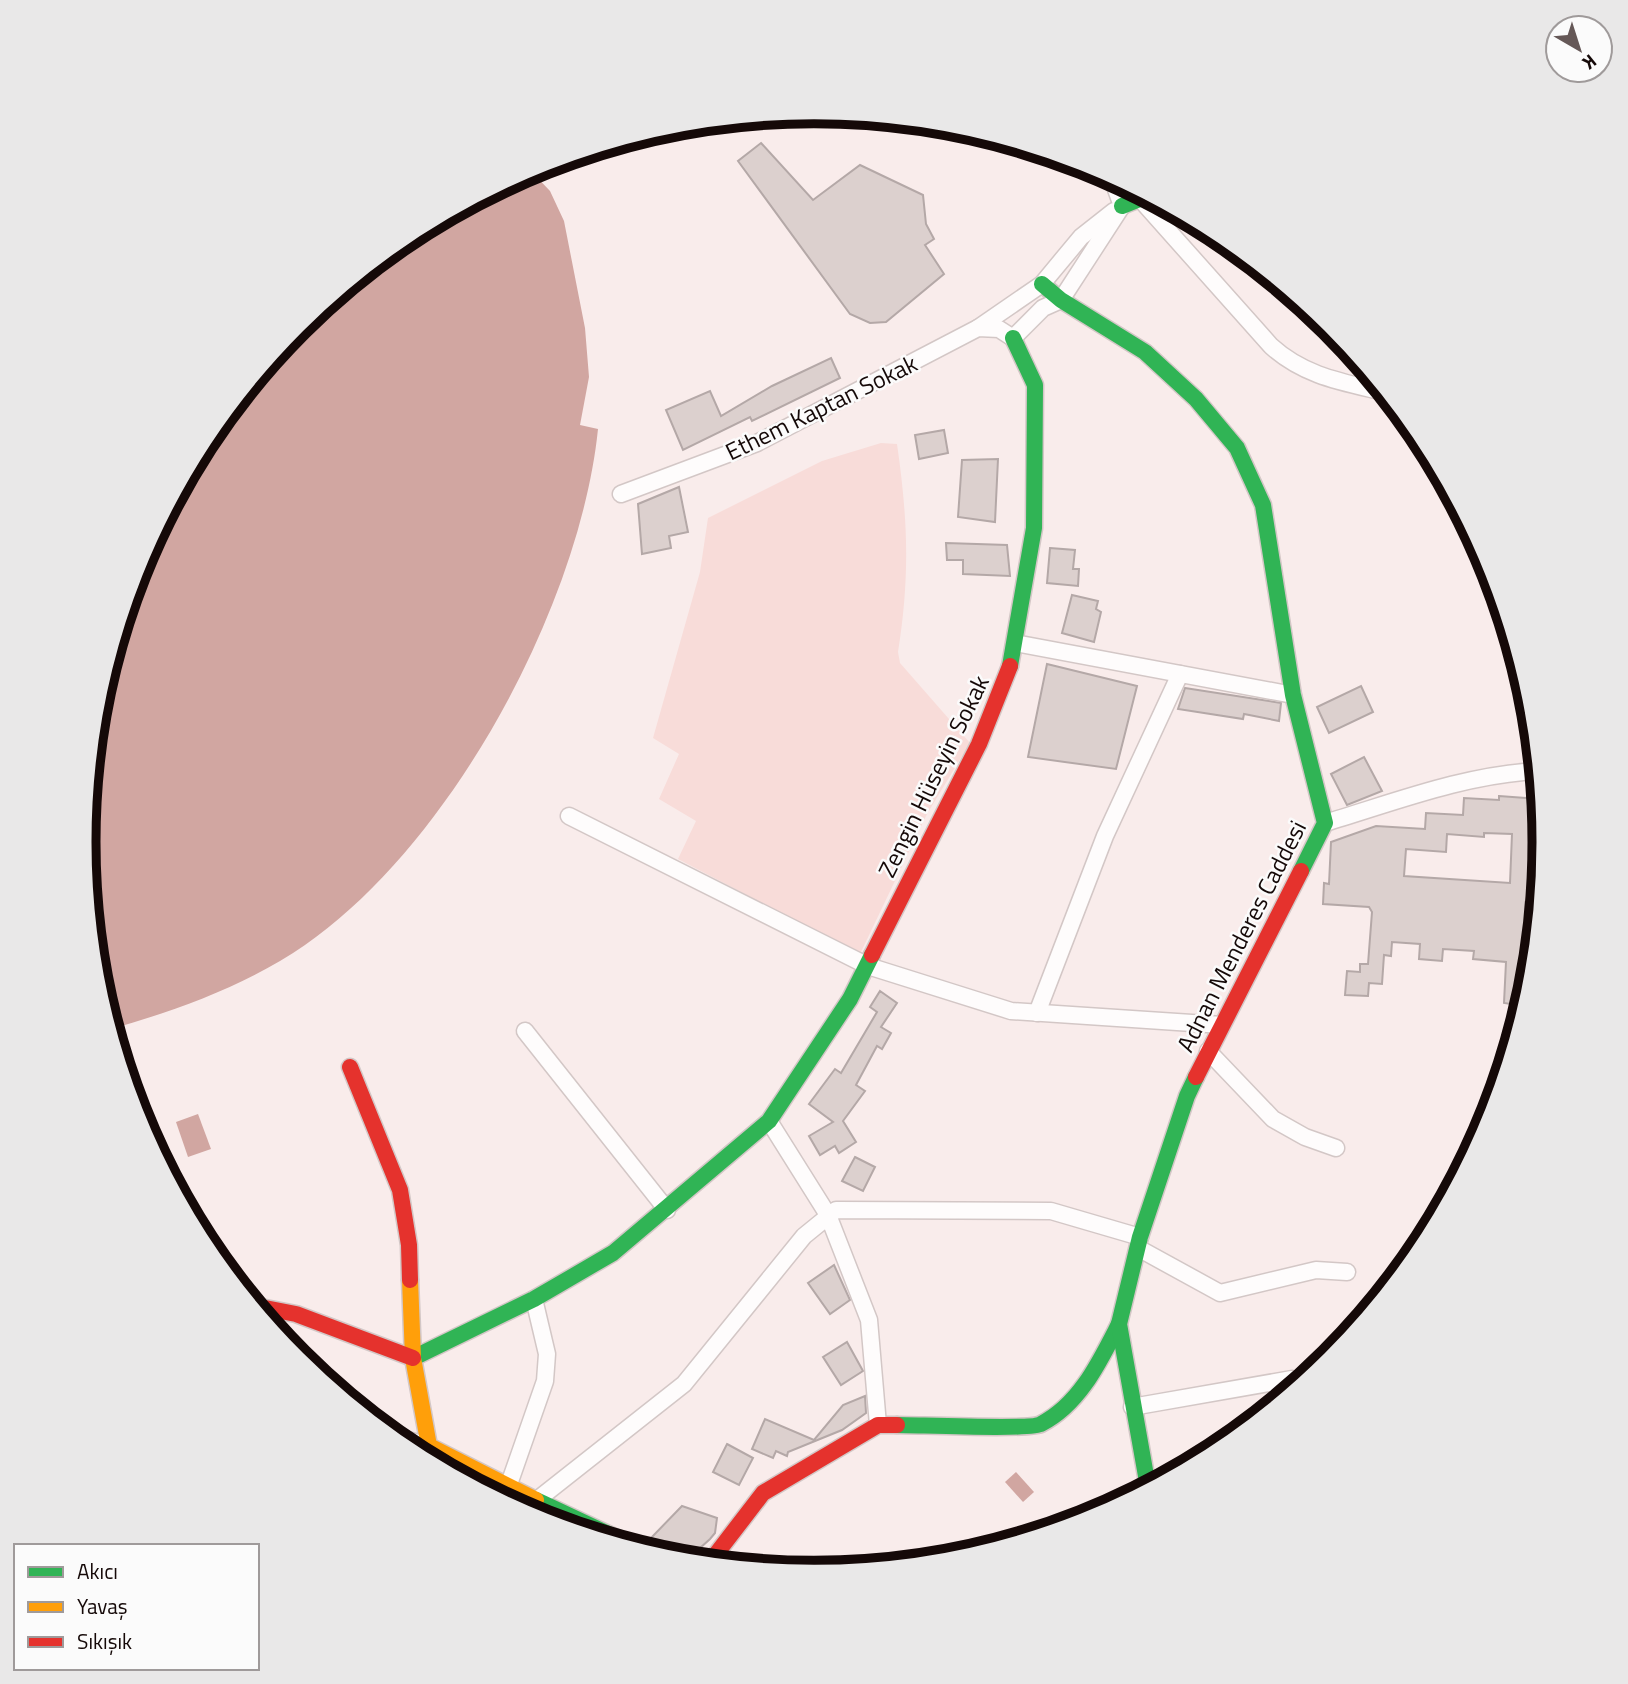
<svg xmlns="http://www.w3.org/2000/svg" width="1628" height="1684" viewBox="0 0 1628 1684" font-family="'Titillium Web',sans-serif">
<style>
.green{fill:#f8dcd9}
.water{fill:#d1a6a1}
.building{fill:#dcd0ce;stroke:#b4a8a7;stroke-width:2;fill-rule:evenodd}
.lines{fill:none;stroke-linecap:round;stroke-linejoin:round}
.street-casing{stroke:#d3c7c6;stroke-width:19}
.fast-casing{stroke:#d3c7c6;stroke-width:19}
.slow-casing{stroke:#d3c7c6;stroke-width:19}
.jam-casing{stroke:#d3c7c6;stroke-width:19}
.street{stroke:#fefcfc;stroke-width:16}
.fast{stroke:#30b455;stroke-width:16}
.slow{stroke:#ff9f0a;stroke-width:16}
.jam{stroke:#e5322d;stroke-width:16}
.labels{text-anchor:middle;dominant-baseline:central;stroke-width:5;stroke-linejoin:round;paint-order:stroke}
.street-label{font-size:24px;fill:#150908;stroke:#fbfbfb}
.rim{fill:none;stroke:#150908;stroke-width:9}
</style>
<rect width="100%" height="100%" fill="#f9eceb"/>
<path class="green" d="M 881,443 L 897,444 C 908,520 910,577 898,652 L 900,663 L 970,743 L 927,814 L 860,954 L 678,859 L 696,821 L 659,799 L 679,754 L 653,738 L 700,572 L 708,518 L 822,461 Z"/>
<g class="water">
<path d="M 530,170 L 550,191 L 564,221 L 585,328 L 589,377 L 580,425 L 598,429 C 580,605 452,843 305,945 C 247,985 178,1010 111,1029 L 98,984 L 84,842 L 98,699 L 140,562 L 207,436 L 298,326 L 409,235 Z"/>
<path d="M 198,1114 L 211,1149 L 188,1157 L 176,1122 Z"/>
<path d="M 1016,1472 L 1034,1492 L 1023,1502 L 1005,1482 Z"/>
</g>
<g class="building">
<path d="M 761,143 L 813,200 L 860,165 L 923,195 L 926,224 L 934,239 L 925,245 L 944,274 L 886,322 L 870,323 L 850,314 L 738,161 Z"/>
<path d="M 831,358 L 840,378 L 752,421 L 750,417 L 683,450 L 666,410 L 710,391 L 721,416 L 772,386 Z"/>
<path d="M 944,430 L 948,453 L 919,459 L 915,435 Z"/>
<path d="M 998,459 L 995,522 L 958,517 L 962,460 Z"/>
<path d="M 679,487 L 688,532 L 669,536 L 671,548 L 642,554 L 638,504 Z"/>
<path d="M 946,543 L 1007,545 L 1010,576 L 963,574 L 963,560 L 947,560 Z"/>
<path d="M 1050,548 L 1075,550 L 1073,569 L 1079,569 L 1078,586 L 1047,583 Z"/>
<path d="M 1072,595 L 1098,601 L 1096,609 L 1101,612 L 1094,642 L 1062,633 Z"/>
<path d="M 1047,664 L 1137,686 L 1116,769 L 1028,757 Z"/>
<path d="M 1361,686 L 1373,712 L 1329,733 L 1317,707 Z"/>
<path d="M 1185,688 L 1281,703 L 1279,721 L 1244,714 L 1243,719 L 1178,709 Z"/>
<path d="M 1364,757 L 1382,791 L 1347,805 L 1331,774 Z"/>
<path d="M 1499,796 L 1540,799 L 1544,843 L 1530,985 L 1523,1006 L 1504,1003 L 1506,962 L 1473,959 L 1474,951 L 1443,949 L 1442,961 L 1419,959 L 1420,944 L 1392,942 L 1391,956 L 1384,955 L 1382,984 L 1369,983 L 1368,996 L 1345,995 L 1347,971 L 1360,972 L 1360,964 L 1368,964 L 1372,912 L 1369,907 L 1323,904 L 1324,883 L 1329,884 L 1331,842 L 1376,826 L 1425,829 L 1426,813 L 1463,815 L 1464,798 L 1499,800 ZM 1484,833 L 1512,834 L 1510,883 L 1404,876 L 1406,849 L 1446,852 L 1447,834 L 1484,837 Z"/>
<path d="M 880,991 L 897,1003 L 881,1027 L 891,1033 L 882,1049 L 877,1046 L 856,1085 L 865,1091 L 843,1121 L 856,1142 L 839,1153 L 835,1146 L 820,1155 L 809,1136 L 833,1122 L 809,1104 L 835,1069 L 841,1073 L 877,1012 L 870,1007 Z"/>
<path d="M 855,1157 L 875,1167 L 863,1191 L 842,1181 Z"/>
<path d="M 834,1265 L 850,1300 L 830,1314 L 808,1283 Z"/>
<path d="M 847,1342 L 863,1371 L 841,1385 L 823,1357 Z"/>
<path d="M 865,1396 L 866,1413 L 842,1430 L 788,1452 L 787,1456 L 776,1451 L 773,1458 L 752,1449 L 765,1419 L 814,1440 L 843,1405 Z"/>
<path d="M 727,1444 L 753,1458 L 739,1485 L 713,1472 Z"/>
<path d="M 682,1506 L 717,1518 L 715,1533 L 710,1539 L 700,1548 L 678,1555 L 650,1539 Z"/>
</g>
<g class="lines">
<g class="street-casing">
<g id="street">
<path d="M 1112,178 L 1122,206"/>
<path d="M 1141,200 L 1271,346 C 1304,376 1342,382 1384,392"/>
<path d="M 978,328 L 1042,284 L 1081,237 L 1114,211"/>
<path d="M 621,494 L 757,443 L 978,328 L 999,329 L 1013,338 L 1043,308 L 1061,300 L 1122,206"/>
<path d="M 1015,643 L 1293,695"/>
<path d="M 569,816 L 868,966 L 1011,1011 L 1222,1025"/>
<path d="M 1325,823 C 1395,802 1464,775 1537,771"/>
<path d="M 1037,1013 L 1105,836 L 1180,674"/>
<path d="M 525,1031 L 667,1210"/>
<path d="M 1208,1051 L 1273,1119 L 1305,1137 L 1336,1148"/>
<path d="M 769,1121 L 828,1215 L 869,1320 L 878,1425"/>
<path d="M 1138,1248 L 1220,1293 L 1316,1270 L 1347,1272"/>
<path d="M 1132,1407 L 1292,1379"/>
<path d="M 393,1436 L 429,1446"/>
<path d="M 508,1487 L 545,1381 L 547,1354 L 534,1299"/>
<path d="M 537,1500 L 684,1384 L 804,1236 L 836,1210 L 1051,1211 L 1140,1237"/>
</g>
</g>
<g class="fast-casing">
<g id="fast">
<path d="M 1122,206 L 1147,196"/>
<path d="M 1042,284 L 1061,300 L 1145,352 L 1196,399 L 1237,448 L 1263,505 L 1293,695 L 1325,823 L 1301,871"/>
<path d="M 1010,666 L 1034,528 L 1035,385 L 1013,338"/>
<path d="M 413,1358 L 534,1299 L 613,1253 L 769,1121 L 850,999 L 872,955"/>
<path d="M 897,1425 C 918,1425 1031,1430 1041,1424 C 1080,1404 1100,1361 1119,1324"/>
<path d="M 1148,1487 L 1119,1324 L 1140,1237 L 1187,1096 L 1196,1077"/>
<path d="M 536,1500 L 636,1547"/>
</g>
</g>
<g class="slow-casing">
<path id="slow" d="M 410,1280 L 413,1358 L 429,1446 L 536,1500"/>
</g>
<g class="jam-casing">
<g id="jam">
<path d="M 872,955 L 979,744 L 1010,666"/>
<path d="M 350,1067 L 400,1190 L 409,1245 L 410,1280"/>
<path d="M 1196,1077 L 1301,871"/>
<path d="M 255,1306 L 296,1314 L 413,1358"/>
<path d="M 710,1562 L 763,1493 L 878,1425 L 897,1425"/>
</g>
</g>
<use href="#street" class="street"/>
<use href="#fast" class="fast"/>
<use href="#slow" class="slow"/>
<use href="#jam" class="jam"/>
</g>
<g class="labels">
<g class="street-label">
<text transform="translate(821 407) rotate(-26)">Ethem Kaptan Sokak</text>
<text transform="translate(933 776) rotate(-64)">Zengin Hüseyin Sokak</text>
<text transform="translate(1241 936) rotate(-63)">Adnan Menderes Caddesi</text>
</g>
</g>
<path d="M0 0H1628V1684H0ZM96 842a718 718 0 1 1 1436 0a718 718 0 1 1-1436 0Z" fill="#e9e8e8" fill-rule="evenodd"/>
<path class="rim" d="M96 842a718 718 0 1 1 1436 0a718 718 0 1 1-1436 0Z"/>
<rect x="14" y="1544" width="245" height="126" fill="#fbfbfb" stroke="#9f9a9a" stroke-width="2"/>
<rect x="28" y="1567" width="35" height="10" fill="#30b455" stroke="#9f9a9a" stroke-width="2"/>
<text x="77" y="1579" font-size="21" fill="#150908">Akıcı</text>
<rect x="28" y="1602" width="35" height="10" fill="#ff9f0a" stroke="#9f9a9a" stroke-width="2"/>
<text x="77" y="1614" font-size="21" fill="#150908">Yavaş</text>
<rect x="28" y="1637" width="35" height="10" fill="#e5322d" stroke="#9f9a9a" stroke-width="2"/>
<text x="77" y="1649" font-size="21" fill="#150908">Sıkışık</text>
<g transform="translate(1579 49) rotate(141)"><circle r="33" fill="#fbfbfb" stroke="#9f9a9a" stroke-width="2"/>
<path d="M0-5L12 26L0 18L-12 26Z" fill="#655857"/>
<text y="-10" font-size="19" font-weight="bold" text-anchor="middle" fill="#150908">K</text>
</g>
</svg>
